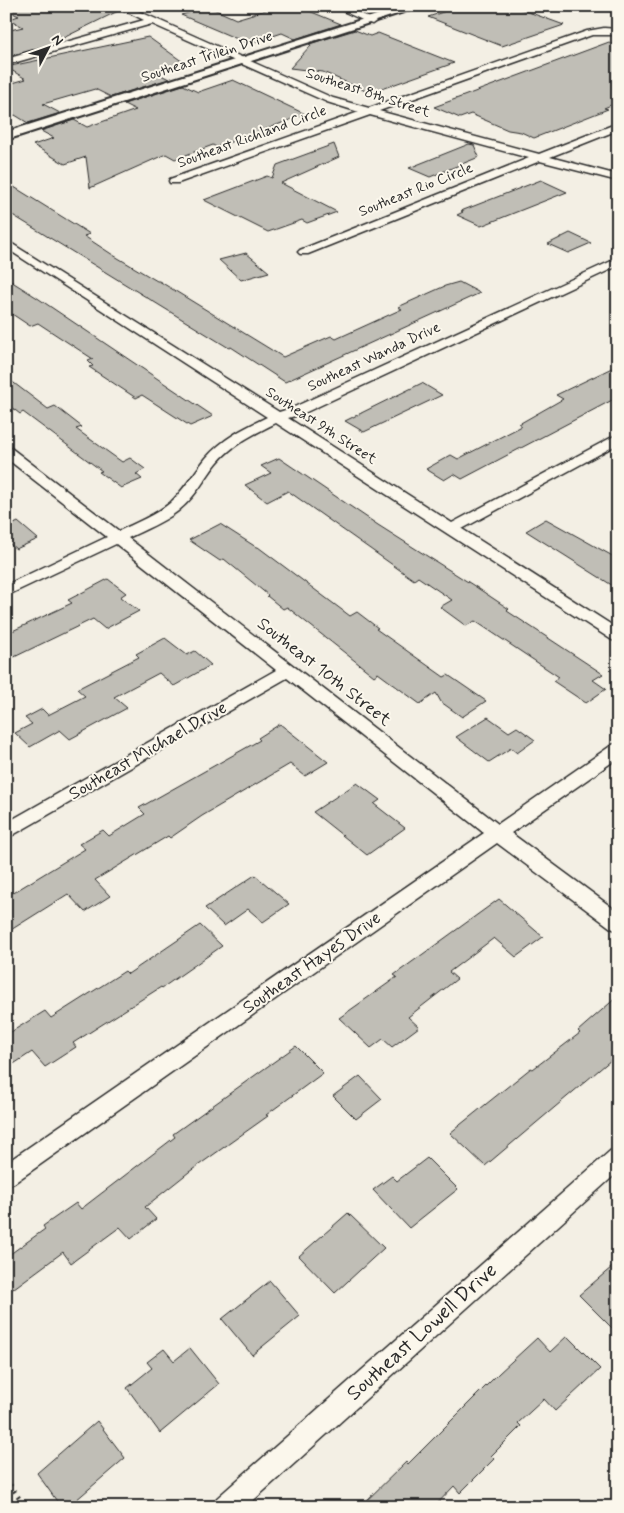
<svg xmlns="http://www.w3.org/2000/svg" width="624" height="1513" viewBox="0 0 624 1513" font-family="Mynerve,sans-serif">
<style>
.building{fill:#c0beb6;stroke:#2b2b2b}
.lines{fill:none;stroke-linecap:round;stroke-linejoin:round}
.minor-casing{stroke:#2b2b2b;stroke-width:3}
.tertiary-casing{stroke:#2b2b2b;stroke-width:4}
.path{stroke:#2b2b2b;stroke-width:4.5;stroke-dasharray:2 5;stroke-linecap:butt}
.minor{fill:#fbf7ec;fill-rule:evenodd}
.tertiary{fill:#fbf7ec;fill-rule:evenodd}
.labels{text-anchor:middle;dominant-baseline:central;stroke-width:4;stroke-linejoin:round;paint-order:stroke}
.far-street-label{font-size:15px;fill:#2b2b2b;stroke:#fbf7ec}
.street-label{font-size:18px;fill:#2b2b2b;stroke:#fbf7ec}
.near-street-label{font-size:21px;fill:#2b2b2b;stroke:#fbf7ec}
</style>
<rect width="100%" height="100%" fill="#f3efe4"/>
<filter id="ink" filterUnits="userSpaceOnUse"><feTurbulence type="fractalNoise" baseFrequency=".02" numOctaves="2"/><feDisplacementMap in="SourceGraphic" scale="10" xChannelSelector="R" yChannelSelector="G"/><feConvolveMatrix kernelMatrix="1 2 1 2 8 2 1 2 1" color-interpolation-filters="sRGB"/></filter>
<g filter="url(#ink)">
<g class="building">
<path d="M 6,6 L 113,6 L 120,10 L 49,45 L 6,57 L 6,31 L 23,27 L 9,19 L 19,16 L 6,10 Z"/>
<path d="M 279,6 L 297,6 L 341,24 L 295,39 L 282,33 L 249,44 L 181,15 L 209,7 L 236,19 Z"/>
<path d="M 461,6 L 512,6 L 564,25 L 502,46 L 428,17 Z"/>
<path d="M 355,30 L 370,36 L 378,33 L 454,63 L 370,93 L 323,72 L 290,68 L 311,45 L 309,44 Z"/>
<path d="M 148,37 L 183,62 L 159,74 L 169,79 L 111,97 L 95,89 L 43,104 L 60,113 L 28,123 L 15,115 L 6,118 L 6,85 L 26,79 L 6,67 Z"/>
<path d="M 609,42 L 618,46 L 618,102 L 604,108 L 608,109 L 534,138 L 521,132 L 508,130 L 471,114 L 460,118 L 434,107 Z"/>
<path d="M 233,80 L 305,114 L 251,135 L 216,147 L 213,145 L 175,159 L 166,154 L 90,188 L 86,157 L 65,164 L 33,145 L 54,138 L 41,131 L 74,120 L 87,127 L 136,110 L 124,104 L 183,85 L 198,92 Z"/>
<path d="M 334,144 L 339,157 L 281,183 L 337,212 L 307,223 L 302,220 L 268,232 L 204,200 L 267,176 L 272,178 L 277,165 Z"/>
<path d="M 469,144 L 474,145 L 479,157 L 430,177 L 409,168 Z"/>
<path d="M 541,180 L 567,192 L 481,226 L 457,215 L 463,212 L 461,211 Z"/>
<path d="M 6,182 L 90,234 L 84,236 L 113,255 L 157,281 L 159,281 L 283,357 L 331,336 L 336,339 L 402,309 L 398,307 L 445,286 L 459,282 L 480,293 L 285,382 L 231,347 L 229,348 L 6,211 Z"/>
<path d="M 570,233 L 591,243 L 568,253 L 548,244 Z"/>
<path d="M 246,253 L 269,272 L 241,280 L 219,260 Z"/>
<path d="M 6,278 L 36,297 L 213,416 L 190,426 L 142,395 L 136,398 L 89,367 L 93,366 L 88,361 L 93,359 L 38,323 L 30,326 L 6,310 Z"/>
<path d="M 618,365 L 618,397 L 462,479 L 454,474 L 444,480 L 426,469 L 451,455 L 458,459 L 522,426 L 519,424 L 563,399 L 556,395 Z"/>
<path d="M 6,377 L 48,409 L 55,406 L 82,427 L 76,429 L 122,462 L 130,458 L 145,469 L 136,474 L 142,479 L 121,488 L 99,472 L 102,471 L 23,412 L 20,414 L 6,403 Z"/>
<path d="M 422,383 L 442,395 L 364,432 L 345,421 Z"/>
<path d="M 279,458 L 378,525 L 476,587 L 509,609 L 507,611 L 603,674 L 593,680 L 606,689 L 586,703 L 553,681 L 559,677 L 475,621 L 466,626 L 440,607 L 452,600 L 418,577 L 414,580 L 288,491 L 267,502 L 245,485 L 271,473 L 261,466 Z"/>
<path d="M 546,519 L 618,559 L 618,589 L 526,531 Z"/>
<path d="M 18,522 L 38,539 L 16,549 L 6,541 L 6,528 Z"/>
<path d="M 220,524 L 256,547 L 258,547 L 350,616 L 357,612 L 378,628 L 376,629 L 444,677 L 448,675 L 486,701 L 462,717 L 441,702 L 436,693 L 420,704 L 378,673 L 374,676 L 287,607 L 283,609 L 267,596 L 268,595 L 224,559 L 220,561 L 189,540 Z"/>
<path d="M 108,579 L 126,593 L 120,597 L 139,611 L 105,629 L 93,619 L 6,661 L 6,634 L 72,603 L 68,600 Z"/>
<path d="M 165,638 L 187,655 L 195,651 L 211,665 L 174,686 L 159,673 L 114,697 L 127,708 L 70,739 L 60,730 L 30,747 L 15,733 L 32,724 L 25,718 L 42,709 L 48,715 L 85,696 L 77,689 L 139,657 L 136,654 Z"/>
<path d="M 488,717 L 509,732 L 517,727 L 535,740 L 517,753 L 511,748 L 489,762 L 456,737 Z"/>
<path d="M 280,724 L 328,762 L 305,776 L 290,764 L 202,816 L 170,838 L 168,836 L 95,880 L 110,896 L 85,912 L 68,894 L 6,933 L 6,897 L 85,849 L 79,844 L 103,830 L 109,836 L 145,814 L 139,808 L 260,740 L 258,738 Z"/>
<path d="M 357,783 L 380,800 L 374,804 L 405,828 L 367,855 L 313,812 Z"/>
<path d="M 255,875 L 289,904 L 263,922 L 248,909 L 224,926 L 205,908 Z"/>
<path d="M 499,899 L 543,937 L 516,957 L 494,938 L 449,972 L 457,979 L 408,1017 L 419,1027 L 392,1047 L 383,1039 L 371,1048 L 339,1018 L 397,977 L 394,975 Z"/>
<path d="M 200,925 L 222,946 L 162,988 L 161,987 L 73,1043 L 76,1047 L 45,1067 L 32,1052 L 6,1069 L 6,1035 L 45,1011 L 51,1018 L 125,971 L 128,974 Z"/>
<path d="M 618,996 L 618,1054 L 485,1166 L 450,1133 L 531,1068 L 533,1069 L 580,1033 L 578,1031 Z"/>
<path d="M 296,1046 L 323,1073 L 266,1115 L 268,1116 L 189,1172 L 145,1207 L 156,1219 L 131,1239 L 120,1227 L 71,1263 L 63,1252 L 6,1294 L 6,1257 L 45,1229 L 43,1226 L 76,1203 L 81,1209 L 175,1137 L 173,1134 Z"/>
<path d="M 360,1076 L 382,1099 L 356,1119 L 333,1096 Z"/>
<path d="M 427,1158 L 458,1189 L 409,1228 L 373,1190 L 392,1176 L 397,1181 Z"/>
<path d="M 348,1213 L 384,1248 L 335,1293 L 299,1256 Z"/>
<path d="M 618,1262 L 618,1334 L 579,1295 Z"/>
<path d="M 270,1281 L 300,1316 L 252,1355 L 222,1319 Z"/>
<path d="M 567,1336 L 600,1369 L 555,1411 L 544,1399 L 518,1423 L 521,1426 L 491,1456 L 494,1459 L 460,1493 L 454,1486 L 434,1507 L 360,1507 L 406,1462 L 408,1464 L 499,1373 L 537,1338 L 550,1352 Z"/>
<path d="M 190,1348 L 219,1384 L 160,1433 L 127,1388 L 152,1368 L 147,1362 L 164,1349 L 174,1361 Z"/>
<path d="M 97,1421 L 125,1458 L 68,1507 L 61,1507 L 37,1473 Z"/>
</g>
<g class="lines">
<g class="minor-casing">
<g id="minor">
<path d="M 115,6 L 127,6 L 333,98 L 369,108 L 587,31 L 604,28 L 618,29 L 618,35 L 592,35 L 379,111 L 539,154 L 618,123 L 618,130 L 550,157 L 618,175 L 618,181 L 540,161 L 308,254 L 300,254 L 298,252 L 300,250 L 529,158 L 370,115 L 178,183 L 170,183 L 169,181 L 170,179 L 359,112 L 327,102 L 152,24 L 6,65 L 6,59 L 144,20 Z"/>
<path d="M 332,6 L 344,6 L 376,21 L 372,24 L 369,23 Z"/>
<path d="M 6,240 L 279,412 L 292,408 L 618,258 L 618,266 L 302,414 L 288,418 L 452,523 L 618,434 L 618,444 L 462,529 L 618,629 L 618,641 L 612,640 L 276,423 C 254,434 233,444 217,463 C 204,479 195,498 178,511 C 164,522 144,530 128,538 L 498,824 L 612,745 L 618,743 L 618,758 L 511,833 L 618,912 L 618,931 L 611,928 L 497,843 L 14,1183 L 6,1186 L 6,1163 L 484,833 L 287,678 L 6,839 L 6,823 L 276,670 L 116,544 L 6,596 L 6,585 L 107,537 L 6,458 L 6,447 L 11,448 L 119,531 C 135,523 156,515 170,503 C 184,490 194,473 206,458 C 223,438 244,428 267,417 L 6,248 Z"/>
<path d="M 618,1148 L 618,1172 L 246,1507 L 213,1507 L 217,1498 L 610,1151 Z"/>
</g>
</g>
<g class="tertiary-casing">
<path id="tertiary" d="M 405,6 L 422,6 L 6,140 L 6,132 Z"/>
</g>
<path class="path" d="M 6,1479 L 25,1507"/>
<use href="#minor" class="minor"/>
<use href="#tertiary" class="tertiary"/>
</g>
</g>
<g class="labels">
<g class="far-street-label">
<text transform="translate(207 57) rotate(-18)">Southeast Trilein Drive</text>
<text transform="translate(368 93) rotate(18)">Southeast 8th Street</text>
<text transform="translate(252 137) rotate(-20)">Southeast Richland Circle</text>
<text transform="translate(416 190) rotate(-22)">Southeast Rio Circle</text>
<text transform="translate(374 357) rotate(-25)">Southeast Wanda Drive</text>
<text transform="translate(321 426) rotate(33)">Southeast 9th Street</text>
</g>
<g class="street-label">
<text transform="translate(324 672) rotate(38)">Southeast 10th Street</text>
<text transform="translate(148 751) rotate(-30)">Southeast Michael Drive</text>
<text transform="translate(312 963) rotate(-35)">Southeast Hayes Drive</text>
</g>
<g class="near-street-label">
<text transform="translate(422 1332) rotate(-42)">Southeast Lowell Drive</text>
</g>
</g>
<rect width="624" height="1513" fill="none" stroke="#fbf7ec" stroke-width="25"/>
<rect x="12" y="12" width="599" height="1488" fill="none" stroke="#2b2b2b" stroke-width="2" filter="url(#ink)"/>
<g transform="translate(48 48) rotate(49)" stroke="#fbf7ec" stroke-width="4" paint-order="stroke">
<path d="M0-4L9 19L0 12L-9 19Z" fill="#2b2b2b"/>
<text y="-8" font-size="14" font-weight="bold" text-anchor="middle" fill="#2b2b2b">N</text>
</g>
</svg>
